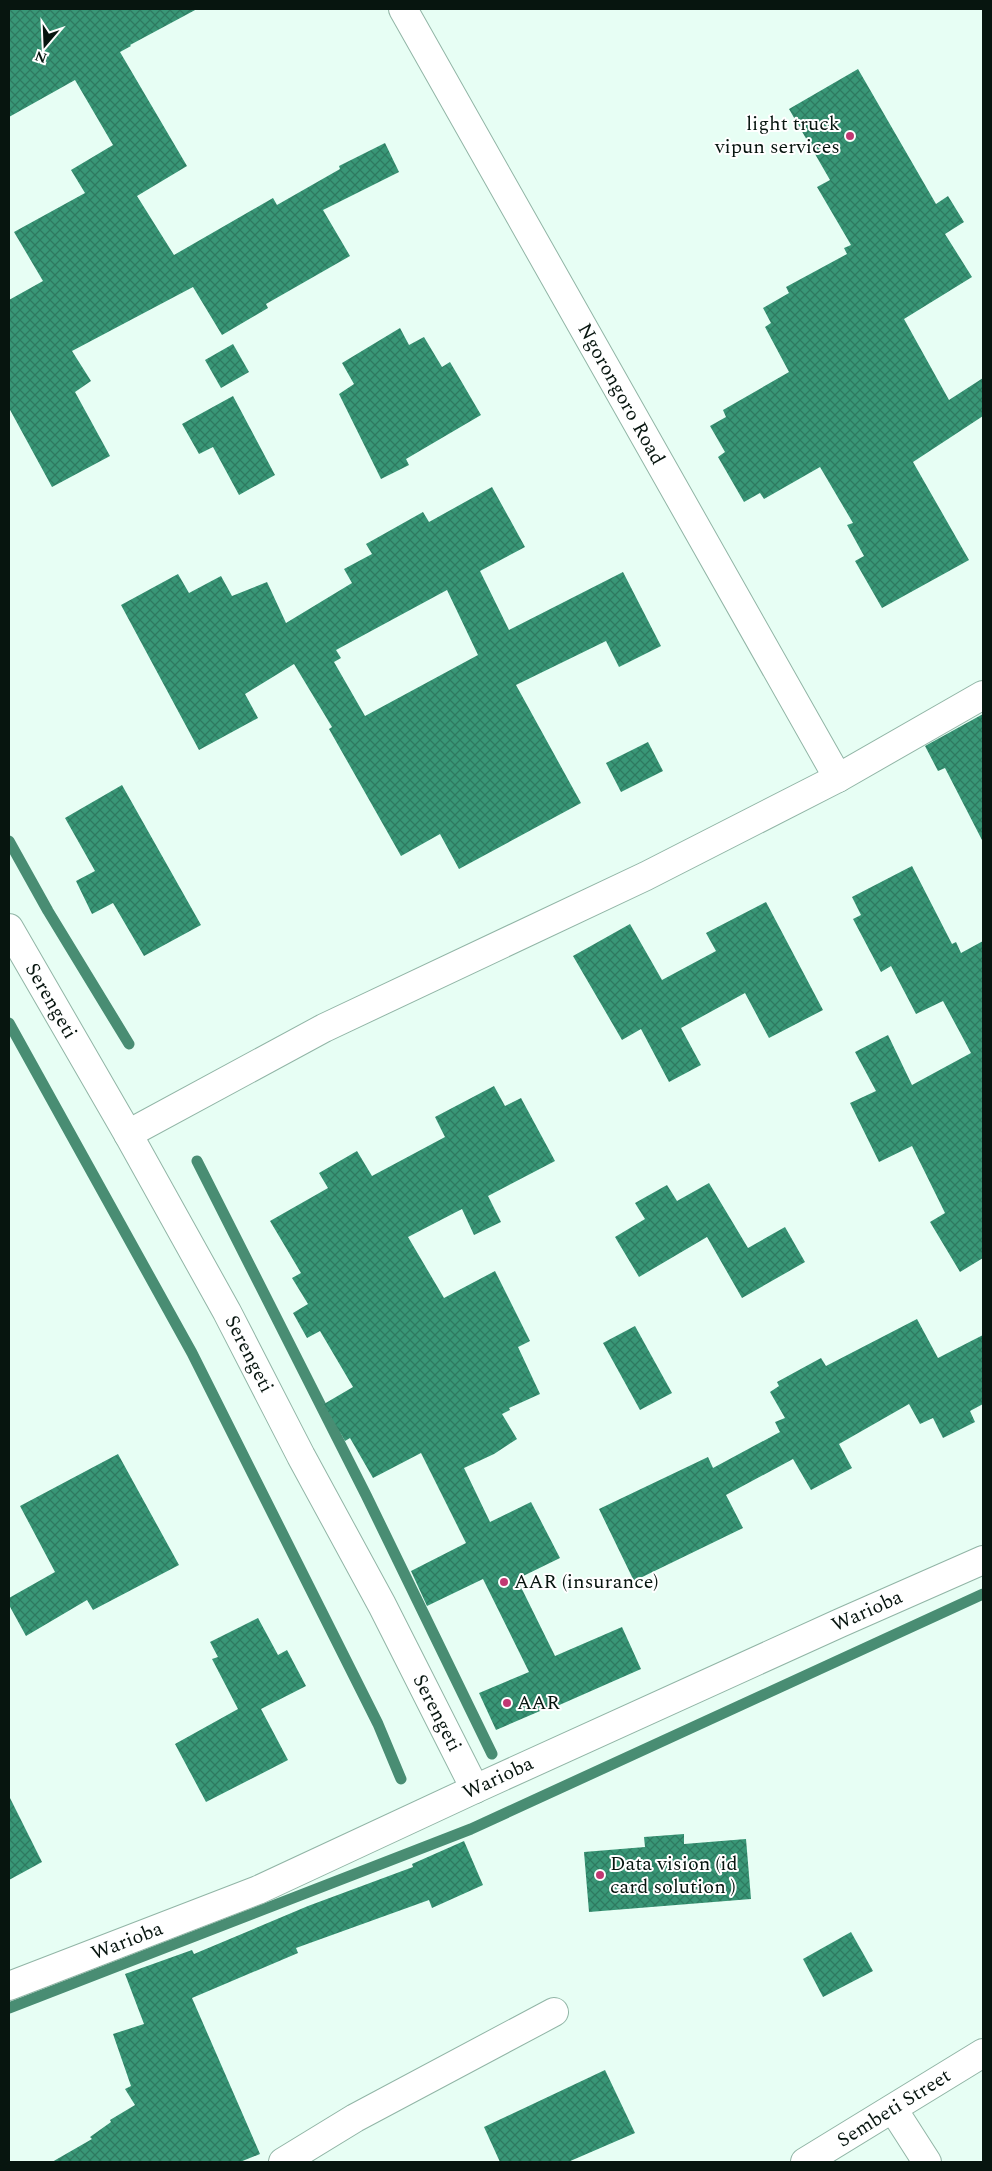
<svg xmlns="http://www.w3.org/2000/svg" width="992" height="2171" viewBox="0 0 992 2171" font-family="Spectral,serif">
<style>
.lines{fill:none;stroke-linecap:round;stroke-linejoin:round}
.stream{stroke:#498d73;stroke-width:11}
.building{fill:url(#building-cross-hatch);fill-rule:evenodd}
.minor-casing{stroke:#91b5a6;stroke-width:30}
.minor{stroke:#fff;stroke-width:28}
.poi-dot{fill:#c13872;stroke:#fff;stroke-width:2}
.labels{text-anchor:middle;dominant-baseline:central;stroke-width:4;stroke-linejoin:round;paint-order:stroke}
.poi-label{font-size:20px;fill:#07150f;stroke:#fff;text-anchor:start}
.street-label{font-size:20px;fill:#07150f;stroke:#fff}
</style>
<defs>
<pattern id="building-cross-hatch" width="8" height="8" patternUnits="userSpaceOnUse" patternTransform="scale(1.25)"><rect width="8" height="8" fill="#399777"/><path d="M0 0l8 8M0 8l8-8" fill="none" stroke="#2e7a60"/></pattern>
</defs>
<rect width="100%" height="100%" fill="#e7fef4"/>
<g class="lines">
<g class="stream">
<path d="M 9,841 L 48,911 L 129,1044"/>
<path d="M 9,1023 L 192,1353 L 378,1724 L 401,1779"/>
<path d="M 197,1161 L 366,1495 L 492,1754"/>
<path d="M 9,2008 L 471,1829 L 983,1594"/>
</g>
</g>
<g class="building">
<path d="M 9,9 L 197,9 L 130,45 L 131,46 L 120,52 L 187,166 L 137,196 L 174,255 L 273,198 L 277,205 L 340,169 L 339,166 L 385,143 L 399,172 L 323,210 L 350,256 L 266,304 L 268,308 L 222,335 L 193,287 L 72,351 L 91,381 L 75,392 L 110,456 L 52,487 L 9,408 L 9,300 L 43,281 L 14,232 L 85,193 L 71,170 L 113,145 L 75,80 L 9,117 Z"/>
<path d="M 858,69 L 936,204 L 948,196 L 964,222 L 945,234 L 972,277 L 904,319 L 949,400 L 983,378 L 983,416 L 913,462 L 969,560 L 882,608 L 855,561 L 864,556 L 847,525 L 853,523 L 820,467 L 764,499 L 760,493 L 744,502 L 718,457 L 725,452 L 710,426 L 726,417 L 723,410 L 789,372 L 765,327 L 771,323 L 763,308 L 789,293 L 786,287 L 847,254 L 844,248 L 851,245 L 817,187 L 830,180 L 789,109 Z"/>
<path d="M 400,328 L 409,345 L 424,337 L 442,367 L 450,362 L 481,415 L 406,459 L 409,465 L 381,479 L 339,394 L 354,384 L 342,363 Z"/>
<path d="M 233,344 L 249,372 L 221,388 L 205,360 Z"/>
<path d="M 233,396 L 275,475 L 239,495 L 213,447 L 199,454 L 182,424 Z"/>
<path d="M 492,487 L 525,547 L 480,571 L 509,630 L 623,572 L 661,646 L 619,667 L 606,641 L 516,685 L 581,803 L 459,869 L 440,834 L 401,856 L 329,729 L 332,727 L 294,664 L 245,694 L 258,718 L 199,750 L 121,605 L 178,574 L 189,593 L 221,576 L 232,596 L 267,582 L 286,623 L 352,583 L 344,569 L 372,554 L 366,544 L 423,512 L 429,522 ZM 447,590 L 478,655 L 365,716 L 334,662 L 341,658 L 336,650 Z"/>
<path d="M 983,714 L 983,842 L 945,768 L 938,771 L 925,746 Z"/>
<path d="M 648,742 L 663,771 L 621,792 L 606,763 Z"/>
<path d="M 122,785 L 201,925 L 144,956 L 113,903 L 92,914 L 76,881 L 95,871 L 65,818 Z"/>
<path d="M 912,866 L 952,944 L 956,942 L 961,953 L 983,941 L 983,1258 L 960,1272 L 930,1222 L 945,1213 L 912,1146 L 879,1162 L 850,1103 L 876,1091 L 855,1052 L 888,1035 L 912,1085 L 971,1053 L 943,1001 L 916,1014 L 891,966 L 881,972 L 853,919 L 861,915 L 852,897 Z"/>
<path d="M 766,902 L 823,1010 L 769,1038 L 745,993 L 681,1028 L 701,1065 L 669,1082 L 641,1029 L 622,1040 L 573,956 L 630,924 L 662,980 L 716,951 L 706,933 Z"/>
<path d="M 494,1086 L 505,1106 L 521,1098 L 555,1161 L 488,1196 L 501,1222 L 474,1235 L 462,1209 L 408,1237 L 444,1298 L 495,1271 L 530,1341 L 518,1347 L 540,1394 L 509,1408 L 510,1410 L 502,1414 L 517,1439 L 494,1454 L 464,1468 L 490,1522 L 531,1502 L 560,1558 L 517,1579 L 555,1656 L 622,1627 L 641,1669 L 548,1710 L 547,1708 L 496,1730 L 479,1693 L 529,1672 L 483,1579 L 427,1606 L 411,1571 L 466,1543 L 421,1453 L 373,1478 L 350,1438 L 345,1441 L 324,1404 L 353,1387 L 320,1331 L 307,1338 L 293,1313 L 308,1304 L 292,1278 L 301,1273 L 270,1221 L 328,1188 L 319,1173 L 357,1151 L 372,1176 L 445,1137 L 435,1117 Z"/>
<path d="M 709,1183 L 748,1248 L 785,1227 L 805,1262 L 742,1298 L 707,1237 L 639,1277 L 615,1237 L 645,1219 L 635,1203 L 667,1185 L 677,1201 Z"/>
<path d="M 917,1319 L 938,1358 L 983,1335 L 983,1404 L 970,1411 L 975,1422 L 943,1438 L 933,1418 L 920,1424 L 909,1404 L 839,1444 L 852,1468 L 811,1490 L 793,1459 L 726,1495 L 743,1528 L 634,1581 L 599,1509 L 708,1457 L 713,1468 L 780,1432 L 775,1422 L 785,1418 L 770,1392 L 779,1386 L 777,1382 L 821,1358 L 826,1366 Z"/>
<path d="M 635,1326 L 672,1393 L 640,1410 L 603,1343 Z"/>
<path d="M 118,1454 L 179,1565 L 93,1610 L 87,1600 L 26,1636 L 9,1605 L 9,1598 L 55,1572 L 20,1506 Z"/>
<path d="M 258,1618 L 278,1655 L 287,1650 L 306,1686 L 261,1709 L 288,1760 L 206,1802 L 175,1744 L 238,1709 L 212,1659 L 218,1657 L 210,1642 Z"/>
<path d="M 9,1796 L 42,1862 L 9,1880 Z"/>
<path d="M 684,1834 L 684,1844 L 746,1839 L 751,1899 L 589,1912 L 584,1852 L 645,1847 L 644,1837 Z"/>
<path d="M 464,1841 L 483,1885 L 432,1908 L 429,1900 L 296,1948 L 298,1953 L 192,1998 L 260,2154 L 240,2162 L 52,2162 L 92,2139 L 90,2137 L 111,2122 L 110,2120 L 135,2105 L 125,2089 L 131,2086 L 113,2034 L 144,2024 L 125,1974 L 192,1950 L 194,1954 L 308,1906 L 413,1867 L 412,1864 Z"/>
<path d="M 851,1932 L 873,1971 L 823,1997 L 803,1959 Z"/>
<path d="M 605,2070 L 635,2133 L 568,2162 L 500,2162 L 484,2127 Z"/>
</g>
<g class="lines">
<g class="minor-casing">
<g id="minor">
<path d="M 403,9 L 838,778"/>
<path d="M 9,928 L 128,1134 L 227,1312 L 301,1456 L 382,1605 L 475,1789"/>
<path d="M 128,1134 L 324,1028 L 646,876 L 838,778 L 983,695"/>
<path d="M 9,1986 L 258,1890 L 475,1789 L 840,1623 L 983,1560"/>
<path d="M 893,2109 L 927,2162"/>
<path d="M 283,2162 L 355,2118 L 554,2012"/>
<path d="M 805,2162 L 983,2053"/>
</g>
</g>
<use href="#minor" class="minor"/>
</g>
<g class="poi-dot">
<circle cx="850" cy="136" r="5"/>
<circle cx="504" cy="1582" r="5"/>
<circle cx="507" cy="1703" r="5"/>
<circle cx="600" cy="1875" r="5"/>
</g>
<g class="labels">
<g class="poi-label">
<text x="840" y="124" text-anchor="end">light truck<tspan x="840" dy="23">vipun services</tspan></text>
<text x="514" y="1582">AAR (insurance)</text>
<text x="517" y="1703">AAR</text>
<text x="610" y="1864">Data vision (id<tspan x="610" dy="23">card solution )</tspan></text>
</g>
<g class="street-label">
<text transform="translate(621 394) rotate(61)">Ngorongoro Road</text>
<text transform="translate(51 1001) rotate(60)">Serengeti</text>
<text transform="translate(249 1354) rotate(63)">Serengeti</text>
<text transform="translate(867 1611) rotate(-24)">Warioba</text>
<text transform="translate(437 1713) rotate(63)">Serengeti</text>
<text transform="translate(498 1778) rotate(-25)">Warioba</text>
<text transform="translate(127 1941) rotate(-21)">Warioba</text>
<text transform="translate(894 2108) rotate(-32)">Sembeti Street</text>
</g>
</g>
<rect width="992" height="2171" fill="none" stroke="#07150f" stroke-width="20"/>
<g transform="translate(45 45) rotate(199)" stroke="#ffffff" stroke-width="4" paint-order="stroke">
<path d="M0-4L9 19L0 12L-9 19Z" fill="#07150f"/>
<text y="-8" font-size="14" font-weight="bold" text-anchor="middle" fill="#07150f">N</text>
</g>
</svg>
